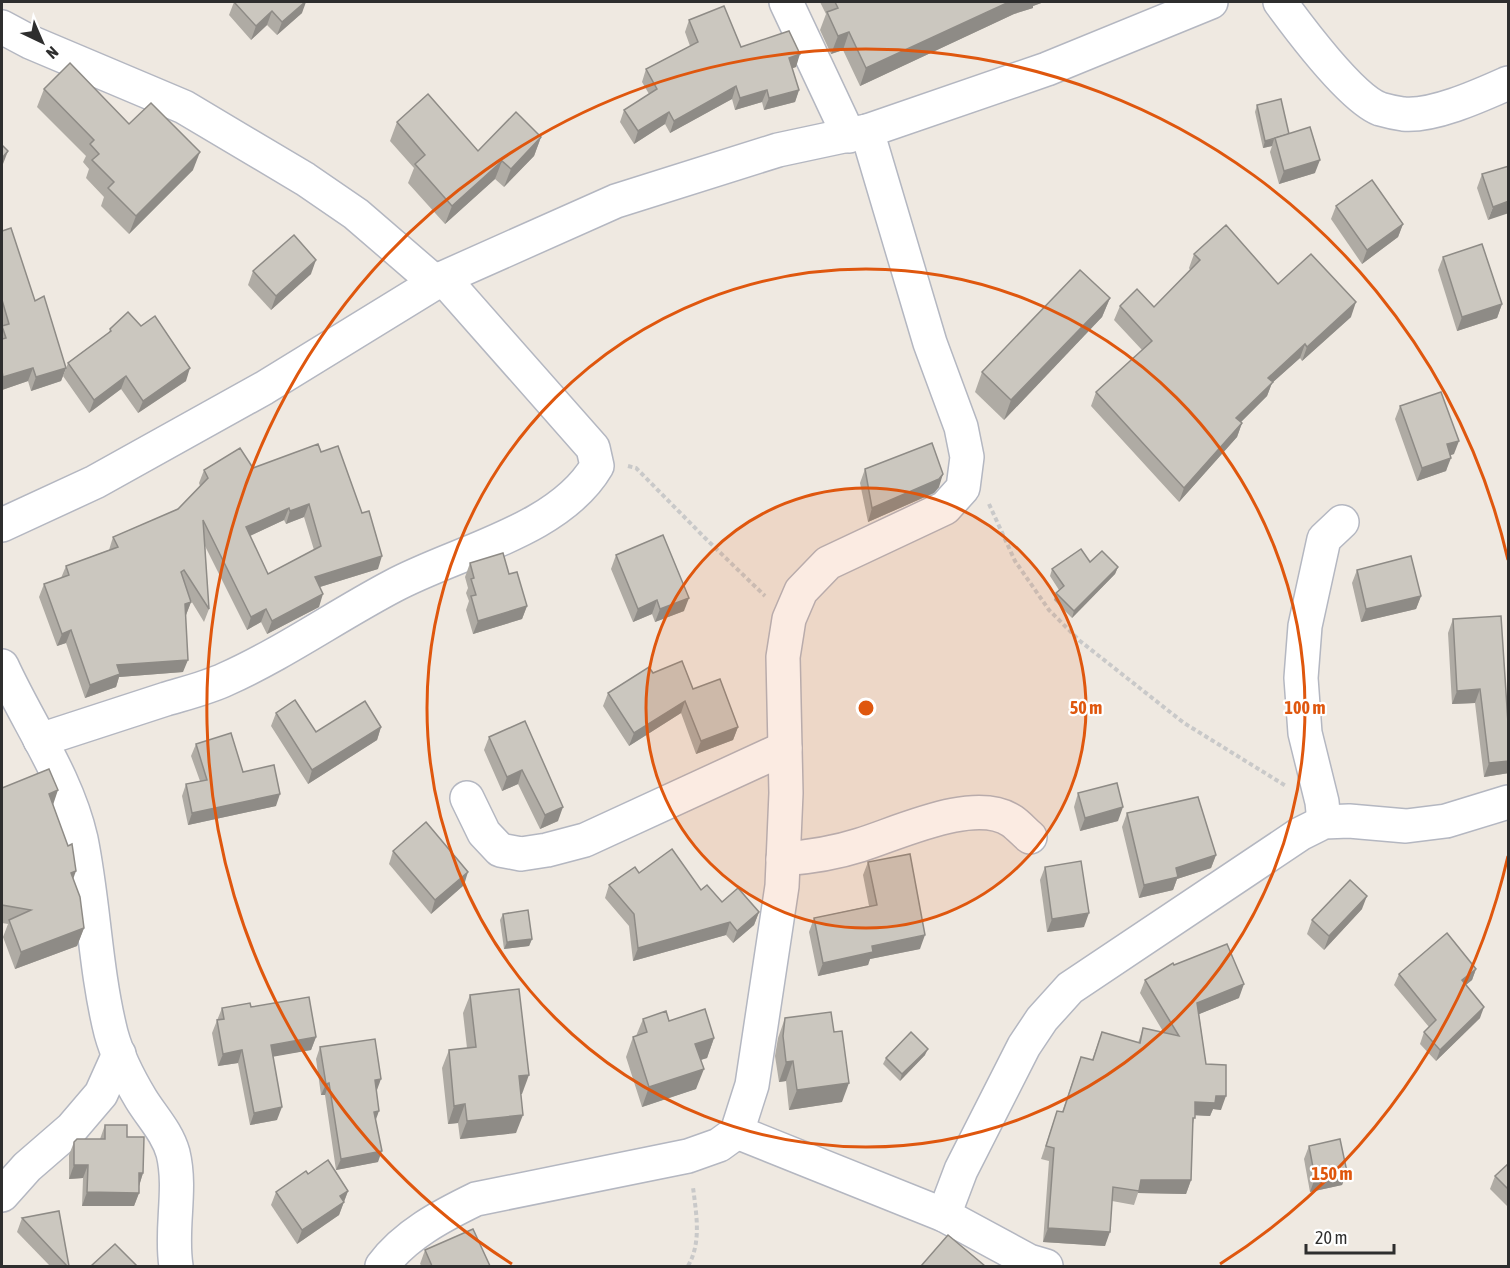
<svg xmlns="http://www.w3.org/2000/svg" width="1510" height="1268" viewBox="0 0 1510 1268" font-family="'Asap Condensed',sans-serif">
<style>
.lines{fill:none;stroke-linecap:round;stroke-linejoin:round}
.minor-casing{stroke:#b4b7c1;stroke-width:36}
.path{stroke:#c9c9c9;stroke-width:4;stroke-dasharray:4.5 3;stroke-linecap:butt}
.minor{stroke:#fff;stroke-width:33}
.wall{fill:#afaba4;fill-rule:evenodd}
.shaded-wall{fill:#8e8b86}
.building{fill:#cbc7bf;stroke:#8e8b86;stroke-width:1.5;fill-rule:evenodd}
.ring{fill:none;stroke:#df570e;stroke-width:3}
.centre{fill:#df570e;stroke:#fff;stroke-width:3}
.ring-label{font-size:18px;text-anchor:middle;font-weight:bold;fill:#df570e;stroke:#fff;stroke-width:4.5;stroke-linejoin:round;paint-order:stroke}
</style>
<rect width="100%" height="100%" fill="#efe9e1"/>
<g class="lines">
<g class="minor-casing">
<g id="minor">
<path d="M 786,2 L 849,136"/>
<path d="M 1280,2 C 1299,28 1351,98 1380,109 C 1387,111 1396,113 1403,114 C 1433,117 1481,95 1508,83"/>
<path d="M 2,27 L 30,42 L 184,107 L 305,179 L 356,214 L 436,283"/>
<path d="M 2,525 L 95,482 L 264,388 L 443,278 L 616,201 L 778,150 L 867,131 L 1047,69 L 1211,2"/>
<path d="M 2,666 C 28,723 67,777 81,839 C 94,903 95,969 111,1033 C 117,1055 129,1079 141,1099 C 152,1117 167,1132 173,1153 C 182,1190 170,1229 176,1266"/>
<path d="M 40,740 C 82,726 124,713 166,699 C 186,693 207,688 226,679 C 284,653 336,616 393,586 C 456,552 559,531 597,466 L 593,448 L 443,278"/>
<path d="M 467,798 L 484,833 L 500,850 L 521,854 L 547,850 L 585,840 L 785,748"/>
<path d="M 1324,822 L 1322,802 L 1305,733 L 1301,678 L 1305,626 L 1324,539 L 1342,522"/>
<path d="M 783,859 C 810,857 835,853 860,845 C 899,833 975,796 1012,821 C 1019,826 1024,832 1030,837"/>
<path d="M 737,1132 L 944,1215 L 1029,1261 L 1046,1266"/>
<path d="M 2,1195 L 27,1167 L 72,1128 L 101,1094 L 119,1054"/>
<path d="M 944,1215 L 961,1170 L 1024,1046 L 1042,1019 L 1070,988 L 1300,834 L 1324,822 L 1349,821 L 1406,826 L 1446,821 L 1508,802"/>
<path d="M 382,1266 C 405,1235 441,1216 476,1199 L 688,1156 L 719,1145 L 737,1132 L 752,1085 L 782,886 L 786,793 L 783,657 L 789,619 L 801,591 L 828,563 L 945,508 L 963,488 L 967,457 L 961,427 L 930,343 L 867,131"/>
</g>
</g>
<g class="path">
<path d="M 628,466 L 636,468 L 643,475 L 704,537 L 765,596"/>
<path d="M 989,504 L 1015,561 L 1049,610 L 1080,641 L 1184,723 L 1286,786"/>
<path d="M 688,1266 C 702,1242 696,1213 693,1187"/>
</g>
<use href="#minor" class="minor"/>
</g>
<g class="wall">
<path d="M 234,2 L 302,13 L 277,35 L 267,25 L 251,40 L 229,15 Z"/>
<path d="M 820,2 L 1044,2 L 1033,6 L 1033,8 L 1014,14 L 860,86 L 843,50 L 831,54 L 820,30 L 826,14 Z"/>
<path d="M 689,20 L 741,47 L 796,67 L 792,68 L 799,90 L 795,102 L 764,110 L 762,102 L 735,110 L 732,99 L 670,133 L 665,124 L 634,144 L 620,122 L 624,110 L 649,94 L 642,82 L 646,69 L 690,46 L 685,32 Z"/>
<path d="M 44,89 L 129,124 L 193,170 L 129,234 L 101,206 L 104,197 L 86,178 L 89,169 L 83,162 L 86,156 L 37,107 Z"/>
<path d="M 1257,105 L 1289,134 L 1315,173 L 1279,184 L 1270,152 L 1272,146 L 1263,148 L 1255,112 Z"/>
<path d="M 397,122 L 478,151 L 541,137 L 534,156 L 504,187 L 495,179 L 445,224 L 408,183 L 414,168 L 390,141 Z"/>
<path d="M 1509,166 L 1488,220 L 1477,188 L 1482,174 Z"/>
<path d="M 1336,206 L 1403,224 L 1398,237 L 1362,264 L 1331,219 Z"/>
<path d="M 2,231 L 66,368 L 61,381 L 31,391 L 28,381 L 2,390 Z"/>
<path d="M 1194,254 L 1278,284 L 1351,317 L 1302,361 L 1300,358 L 1272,383 L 1267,396 L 1241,422 L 1242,423 L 1237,437 L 1179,502 L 1091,406 L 1096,392 L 1142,350 L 1114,320 L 1120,306 L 1154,307 L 1190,270 L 1189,268 Z"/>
<path d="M 1443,257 L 1502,304 L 1497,318 L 1457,331 L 1438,270 Z"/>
<path d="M 253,271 L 311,274 L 271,310 L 248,285 Z"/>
<path d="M 1110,298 L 1102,317 L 1004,420 L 975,392 L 982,372 Z"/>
<path d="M 141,326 L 186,381 L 138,413 L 121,389 L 89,413 L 63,376 L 68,363 L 109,333 L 110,329 Z"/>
<path d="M 1400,406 L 1454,454 L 1450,455 L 1446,471 L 1417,481 L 1395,419 Z"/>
<path d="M 318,444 L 378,569 L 320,587 L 319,607 L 267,634 L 261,622 L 247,630 L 205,546 L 209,609 L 204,622 L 190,599 L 191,602 L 186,615 L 183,672 L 119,677 L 116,687 L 85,698 L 66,643 L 57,646 L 39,597 L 44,584 L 61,578 L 66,566 L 109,550 L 113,537 L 178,509 L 200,486 L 199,483 L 204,470 L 253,468 ZM 304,517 L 314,550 L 268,574 L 250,536 L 284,520 L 286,524 Z"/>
<path d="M 865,469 L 939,487 L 934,493 L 868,522 L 860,483 Z"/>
<path d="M 616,555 L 684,611 L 655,622 L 652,614 L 633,622 L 611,569 Z"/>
<path d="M 470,563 L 509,574 L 527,606 L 522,619 L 473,634 L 466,610 L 469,601 L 466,593 L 468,588 L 465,577 Z"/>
<path d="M 1118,567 L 1115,574 L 1072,618 L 1054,600 L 1056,593 L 1059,590 L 1050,576 L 1052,569 Z"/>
<path d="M 1357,570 L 1421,596 L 1416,609 L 1361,622 L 1352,583 Z"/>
<path d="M 1453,619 L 1508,723 L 1509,723 L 1509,773 L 1484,777 L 1475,703 L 1452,704 L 1448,633 Z"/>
<path d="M 653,673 L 693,689 L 738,727 L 733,740 L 696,754 L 681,713 L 629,746 L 603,706 L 608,693 Z"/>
<path d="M 276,713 L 316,732 L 381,727 L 377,740 L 308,784 L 271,726 Z"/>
<path d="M 525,721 L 558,821 L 540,829 L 518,784 L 502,791 L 484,750 L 489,737 Z"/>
<path d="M 196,744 L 243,772 L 276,806 L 188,825 L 182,796 L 186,784 L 200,781 L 191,756 Z"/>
<path d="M 2,788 L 53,804 L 73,879 L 84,928 L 77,946 L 15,969 L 3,937 L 8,924 L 2,923 Z"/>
<path d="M 1078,793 L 1118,821 L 1080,831 L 1074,807 Z"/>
<path d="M 1127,813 L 1216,855 L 1211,868 L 1177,879 L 1173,890 L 1139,898 L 1122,827 Z"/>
<path d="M 393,851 L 464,885 L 431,914 L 389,864 Z"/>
<path d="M 868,862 L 920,949 L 870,959 L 868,965 L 818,976 L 809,932 L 814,918 L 869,906 L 863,875 Z"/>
<path d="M 1045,867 L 1084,927 L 1047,932 L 1040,880 Z"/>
<path d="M 639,873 L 701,890 L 722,902 L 759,912 L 754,925 L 733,943 L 726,935 L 633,961 L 629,926 L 605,898 L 609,885 Z"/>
<path d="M 1362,909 L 1324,950 L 1307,934 L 1312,920 Z"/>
<path d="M 503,914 L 532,939 L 529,946 L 504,949 L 500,920 Z"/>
<path d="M 1174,965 L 1239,998 L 1199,1014 L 1206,1064 L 1221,1110 L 1213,1109 L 1210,1116 L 1195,1115 L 1193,1124 L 1191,1180 L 1186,1194 L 1138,1193 L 1134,1205 L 1112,1201 L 1105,1246 L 1043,1242 L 1049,1161 L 1041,1159 L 1057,1111 L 1062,1112 L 1081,1057 L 1092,1060 L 1102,1032 L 1138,1043 L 1143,1028 L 1164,1033 L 1140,993 L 1145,980 Z"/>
<path d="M 1476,969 L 1472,980 L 1466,985 L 1480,1018 L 1436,1061 L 1420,1044 L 1424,1032 L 1429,1027 L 1394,985 L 1399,974 Z"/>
<path d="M 470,995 L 522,1094 L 521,1094 L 516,1133 L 460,1139 L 458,1123 L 448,1124 L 442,1068 L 449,1050 L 467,1048 L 463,1013 Z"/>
<path d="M 251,1007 L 316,1037 L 311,1050 L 273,1056 L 277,1120 L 250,1125 L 238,1063 L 218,1066 L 212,1033 L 222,1008 Z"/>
<path d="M 785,1018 L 842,1102 L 789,1110 L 786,1081 L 779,1082 L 775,1056 L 778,1038 Z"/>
<path d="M 643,1019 L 714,1038 L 707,1058 L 700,1060 L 696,1089 L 642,1107 L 626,1057 L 633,1037 L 636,1036 Z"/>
<path d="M 320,1047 L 377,1090 L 376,1121 L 378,1162 L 336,1170 L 325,1095 L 321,1095 L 316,1059 Z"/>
<path d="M 925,1055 L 900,1081 L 883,1064 L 886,1058 Z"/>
<path d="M 105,1125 L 127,1137 L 143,1173 L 139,1186 L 139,1193 L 134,1206 L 82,1206 L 83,1178 L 69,1179 L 69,1155 L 74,1142 L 100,1139 Z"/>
<path d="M 1309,1146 L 1347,1172 L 1342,1185 L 1310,1192 L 1304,1159 Z"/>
<path d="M 1509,1163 L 1509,1208 L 1490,1189 L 1495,1176 Z"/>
<path d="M 308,1174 L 348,1191 L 339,1215 L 297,1244 L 271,1205 L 276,1192 Z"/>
<path d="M 22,1218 L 69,1266 L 50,1266 L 17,1232 Z"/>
<path d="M 425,1250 L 490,1266 L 422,1266 L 420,1264 Z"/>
</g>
<g class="shaded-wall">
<path d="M 305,2 L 306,2 L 302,13 L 277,35 L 282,22 Z"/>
<path d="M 1009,2 L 1044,2 L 1033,6 L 1033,8 L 1014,14 L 860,86 L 866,68 Z"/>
<path d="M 272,11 L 267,25 L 251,40 L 256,26 Z"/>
<path d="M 849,32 L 843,50 L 831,54 L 838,36 Z"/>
<path d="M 800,54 L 796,67 L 785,71 L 789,58 Z"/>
<path d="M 736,86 L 732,99 L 670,133 L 674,121 Z"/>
<path d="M 767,90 L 762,102 L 735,110 L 740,98 Z"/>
<path d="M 799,90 L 795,102 L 764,110 L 769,98 Z"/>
<path d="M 669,112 L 665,124 L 634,144 L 638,131 Z"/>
<path d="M 541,137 L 534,156 L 504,187 L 511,169 Z"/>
<path d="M 1274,139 L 1272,146 L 1263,148 L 1265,141 Z"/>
<path d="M 8,151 L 3,164 L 2,166 L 2,158 Z"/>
<path d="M 200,152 L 193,170 L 129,234 L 136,216 Z"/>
<path d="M 1320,160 L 1315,173 L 1279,184 L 1284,171 Z"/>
<path d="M 502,161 L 495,179 L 445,224 L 452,206 Z"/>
<path d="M 1509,201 L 1509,213 L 1488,220 L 1493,207 Z"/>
<path d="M 1403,224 L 1398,237 L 1362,264 L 1367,250 Z"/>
<path d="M 316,260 L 311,274 L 271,310 L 276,296 Z"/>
<path d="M 1110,298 L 1102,317 L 1004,420 L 1011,400 Z"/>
<path d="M 1356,302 L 1351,317 L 1302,361 L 1307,347 Z"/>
<path d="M 1502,304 L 1497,318 L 1457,331 L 1462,317 Z"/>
<path d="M 1305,344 L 1300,358 L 1272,383 L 1267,396 L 1231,432 L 1236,418 L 1268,378 Z"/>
<path d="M 33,368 L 28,381 L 2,390 L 2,382 L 3,377 Z"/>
<path d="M 66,368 L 61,381 L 31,391 L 36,377 Z"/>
<path d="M 190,368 L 186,381 L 138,413 L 143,401 Z"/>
<path d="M 126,376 L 121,389 L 89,413 L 94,400 Z"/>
<path d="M 1242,423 L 1237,437 L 1179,502 L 1184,488 Z"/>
<path d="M 1459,441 L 1454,454 L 1442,458 L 1447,444 Z"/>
<path d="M 1451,458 L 1446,471 L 1417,481 L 1422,468 Z"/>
<path d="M 943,474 L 939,487 L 934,493 L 868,522 L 872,508 Z"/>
<path d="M 309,504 L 304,517 L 286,524 L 290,511 Z"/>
<path d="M 289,508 L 284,520 L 241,540 L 246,527 Z"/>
<path d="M 382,556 L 378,569 L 310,590 L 315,577 Z"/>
<path d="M 1118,567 L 1115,574 L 1072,618 L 1074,611 Z"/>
<path d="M 323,594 L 319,607 L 267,634 L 272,621 Z"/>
<path d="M 1421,596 L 1416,609 L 1361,622 L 1366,609 Z"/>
<path d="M 689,598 L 684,611 L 655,622 L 660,609 Z"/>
<path d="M 657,600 L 652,614 L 633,622 L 638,609 Z"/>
<path d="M 191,602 L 186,615 L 180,617 L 185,604 Z"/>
<path d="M 527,606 L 522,619 L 473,634 L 478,621 Z"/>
<path d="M 266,609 L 261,622 L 247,630 L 251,617 Z"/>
<path d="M 71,630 L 66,643 L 57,646 L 62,634 Z"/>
<path d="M 188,660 L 183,672 L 119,677 L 116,687 L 85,698 L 90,685 L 117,665 Z"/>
<path d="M 1480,689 L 1475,703 L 1452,704 L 1457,691 Z"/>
<path d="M 685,701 L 681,713 L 629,746 L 634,733 Z"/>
<path d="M 381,727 L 377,740 L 308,784 L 312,770 Z"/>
<path d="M 738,727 L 733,740 L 696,754 L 701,741 Z"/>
<path d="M 1509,761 L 1509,773 L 1484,777 L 1489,763 Z"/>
<path d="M 522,770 L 518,784 L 502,791 L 507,777 Z"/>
<path d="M 58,790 L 52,808 L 49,794 Z"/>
<path d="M 280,794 L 276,806 L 188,825 L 192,813 Z"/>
<path d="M 563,807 L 558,821 L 540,829 L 545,815 Z"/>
<path d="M 1123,807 L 1118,821 L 1080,831 L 1085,818 Z"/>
<path d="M 1216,855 L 1211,868 L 1177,879 L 1173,890 L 1139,898 L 1144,885 L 1176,868 Z"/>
<path d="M 76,871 L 70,888 L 71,873 Z"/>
<path d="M 468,872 L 464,885 L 431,914 L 435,900 Z"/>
<path d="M 1367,896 L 1362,909 L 1324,950 L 1329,936 Z"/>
<path d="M 759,912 L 754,925 L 733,943 L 737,931 Z"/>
<path d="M 1089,913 L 1084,927 L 1047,932 L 1052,919 Z"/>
<path d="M 730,922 L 726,935 L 633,961 L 638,948 Z"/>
<path d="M 84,928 L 77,946 L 15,969 L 21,952 Z"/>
<path d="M 925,935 L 920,949 L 870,959 L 868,965 L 818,976 L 823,963 L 872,946 Z"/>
<path d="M 532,939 L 529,946 L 504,949 L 507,942 Z"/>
<path d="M 1476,969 L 1472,980 L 1458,991 L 1462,980 Z"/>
<path d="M 1244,984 L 1239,998 L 1192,1017 L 1197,1003 Z"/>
<path d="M 1484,1007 L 1480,1018 L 1436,1061 L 1440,1050 Z"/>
<path d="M 316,1037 L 311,1050 L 266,1058 L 271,1045 Z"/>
<path d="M 714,1038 L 707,1058 L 688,1064 L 695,1044 Z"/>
<path d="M 928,1049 L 925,1055 L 900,1081 L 902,1074 Z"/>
<path d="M 242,1050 L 238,1063 L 218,1066 L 223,1054 Z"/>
<path d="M 793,1061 L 786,1081 L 779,1082 L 786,1062 Z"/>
<path d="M 704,1069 L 696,1089 L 642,1107 L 649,1087 Z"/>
<path d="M 529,1075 L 522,1094 L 512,1094 L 519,1076 Z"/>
<path d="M 381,1079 L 377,1090 L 371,1091 L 375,1080 Z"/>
<path d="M 329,1083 L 325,1095 L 321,1095 L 326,1084 Z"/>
<path d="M 849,1083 L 842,1102 L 789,1110 L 797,1090 Z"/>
<path d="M 1216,1096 L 1226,1096 L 1221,1110 L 1213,1109 L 1210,1116 L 1190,1115 L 1195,1102 Z"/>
<path d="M 465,1104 L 458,1123 L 448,1124 L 454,1106 Z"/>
<path d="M 282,1107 L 277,1120 L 250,1125 L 254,1113 Z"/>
<path d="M 379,1111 L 375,1122 L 374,1112 Z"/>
<path d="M 523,1115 L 516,1133 L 460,1139 L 467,1121 Z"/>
<path d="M 382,1151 L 378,1162 L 336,1170 L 341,1159 Z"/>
<path d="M 74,1165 L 88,1165 L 83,1178 L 69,1179 Z"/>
<path d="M 1347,1172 L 1342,1185 L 1310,1192 L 1315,1178 Z"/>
<path d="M 139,1173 L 143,1173 L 139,1186 Z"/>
<path d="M 1141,1180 L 1191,1180 L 1186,1194 L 1138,1193 Z"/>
<path d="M 348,1191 L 339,1215 L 297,1244 L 302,1230 L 340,1196 Z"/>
<path d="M 87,1192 L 139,1193 L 134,1206 L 82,1206 Z"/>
<path d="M 1048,1228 L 1110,1232 L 1105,1246 L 1043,1242 Z"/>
</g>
<g class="building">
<path d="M 234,2 L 305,2 L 282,22 L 272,11 L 256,26 Z"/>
<path d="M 835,2 L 1009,2 L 866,68 L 849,32 L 838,36 L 827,12 L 838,8 Z"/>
<path d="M 724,6 L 741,47 L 789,31 L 800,54 L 789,58 L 799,90 L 769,98 L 767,90 L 740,98 L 736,86 L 674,121 L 669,112 L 638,131 L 624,110 L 657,89 L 646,69 L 698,42 L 689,20 Z"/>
<path d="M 70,63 L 129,124 L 151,103 L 200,152 L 136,216 L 108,188 L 114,182 L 92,160 L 99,154 L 90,144 L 94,140 L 44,89 Z"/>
<path d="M 428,94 L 478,151 L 516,112 L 541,137 L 511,169 L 502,161 L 452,206 L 415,164 L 425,155 L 397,122 Z"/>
<path d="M 1281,99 L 1289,134 L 1265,141 L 1257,105 Z"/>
<path d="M 1310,127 L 1320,160 L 1284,171 L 1275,138 Z"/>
<path d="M 2,145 L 8,151 L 2,158 Z"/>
<path d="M 1509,166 L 1509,201 L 1493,207 L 1482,174 Z"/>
<path d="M 1372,180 L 1403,224 L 1367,250 L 1336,206 Z"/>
<path d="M 1226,225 L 1278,284 L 1311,254 L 1356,302 L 1307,347 L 1305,344 L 1268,378 L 1273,382 L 1236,418 L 1242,423 L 1184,488 L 1096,392 L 1152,341 L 1120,306 L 1137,289 L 1154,307 L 1200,260 L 1194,254 Z"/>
<path d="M 11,228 L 35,301 L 44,296 L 66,368 L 36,377 L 33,368 L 3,377 L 2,371 L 2,339 L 6,338 L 2,326 L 9,324 L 2,300 L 2,231 Z"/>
<path d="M 294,235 L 316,260 L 276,296 L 253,271 Z"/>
<path d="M 1482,244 L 1502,304 L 1462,317 L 1443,257 Z"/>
<path d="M 1080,270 L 1110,298 L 1011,400 L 982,372 Z"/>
<path d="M 128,312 L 141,326 L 155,316 L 190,368 L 143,401 L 126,376 L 94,400 L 68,363 L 111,331 L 110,329 Z"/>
<path d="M 1441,392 L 1459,441 L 1447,444 L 1451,458 L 1422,468 L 1400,406 Z"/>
<path d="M 932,443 L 943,474 L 939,479 L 872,508 L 865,469 Z"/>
<path d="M 318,444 L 321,452 L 338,446 L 362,513 L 369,511 L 382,556 L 315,577 L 323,594 L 272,621 L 266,609 L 251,617 L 203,520 L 209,609 L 184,570 L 181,572 L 191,602 L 185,604 L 188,660 L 117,665 L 120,674 L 90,685 L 71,630 L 62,634 L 44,584 L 69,575 L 66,566 L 118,547 L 113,537 L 178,509 L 208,478 L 204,470 L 240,448 L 253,468 ZM 309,504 L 321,546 L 268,574 L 246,527 L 289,508 L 290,511 Z"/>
<path d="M 663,535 L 689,598 L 660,609 L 657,600 L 638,609 L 616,555 Z"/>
<path d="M 1081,549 L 1090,562 L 1102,551 L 1118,567 L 1074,611 L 1056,593 L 1064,586 L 1052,569 Z"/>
<path d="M 503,553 L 509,574 L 517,572 L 527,606 L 478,621 L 471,596 L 476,595 L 471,579 L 474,578 L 470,563 Z"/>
<path d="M 1411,556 L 1421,596 L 1366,609 L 1357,570 Z"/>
<path d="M 1501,616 L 1508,723 L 1509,723 L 1509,761 L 1489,763 L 1480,689 L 1457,691 L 1453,619 Z"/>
<path d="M 682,661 L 693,689 L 720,679 L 738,727 L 701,741 L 685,701 L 634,733 L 608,693 L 649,667 L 653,673 Z"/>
<path d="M 295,700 L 316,732 L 365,701 L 381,727 L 312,770 L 276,713 Z"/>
<path d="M 525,721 L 563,807 L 545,815 L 522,770 L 507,777 L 489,737 Z"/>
<path d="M 231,733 L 243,772 L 274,765 L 280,794 L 192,813 L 186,784 L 207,780 L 196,744 Z"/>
<path d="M 49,769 L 58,790 L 49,794 L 68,846 L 72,844 L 76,871 L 71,873 L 80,897 L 84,928 L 21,952 L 9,920 L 31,910 L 2,905 L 2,788 Z"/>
<path d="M 1117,783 L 1123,807 L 1085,818 L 1078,793 Z"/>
<path d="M 1198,797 L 1216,855 L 1176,868 L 1178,877 L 1144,885 L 1127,813 Z"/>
<path d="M 426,822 L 468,872 L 435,900 L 393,851 Z"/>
<path d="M 672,849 L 701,890 L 707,885 L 722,902 L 738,888 L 759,912 L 737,931 L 730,922 L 638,948 L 634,914 L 609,885 L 635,867 L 639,873 Z"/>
<path d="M 910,854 L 925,935 L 872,946 L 873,952 L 823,963 L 814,918 L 877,905 L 868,862 Z"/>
<path d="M 1081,861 L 1089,913 L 1052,919 L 1045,867 Z"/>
<path d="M 1350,880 L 1367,896 L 1329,936 L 1312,920 Z"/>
<path d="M 528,910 L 532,939 L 507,942 L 503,914 Z"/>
<path d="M 1447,933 L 1476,969 L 1462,980 L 1484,1007 L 1440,1050 L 1424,1032 L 1436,1020 L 1399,974 Z"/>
<path d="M 1227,944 L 1244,984 L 1197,1003 L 1206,1064 L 1226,1065 L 1226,1096 L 1216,1096 L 1215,1103 L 1195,1102 L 1195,1118 L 1193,1118 L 1191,1180 L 1141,1180 L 1139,1191 L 1113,1187 L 1110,1232 L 1048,1228 L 1054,1148 L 1046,1146 L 1057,1111 L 1063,1112 L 1081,1057 L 1093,1060 L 1102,1032 L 1140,1043 L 1143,1028 L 1179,1036 L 1145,980 L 1173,963 L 1174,965 Z"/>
<path d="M 519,989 L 529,1075 L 519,1076 L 523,1115 L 467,1121 L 465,1104 L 454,1106 L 449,1050 L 476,1047 L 470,995 Z"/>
<path d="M 309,997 L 316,1037 L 271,1045 L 282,1107 L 254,1113 L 242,1050 L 223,1054 L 217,1020 L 224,1019 L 222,1008 L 250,1003 L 251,1007 Z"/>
<path d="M 705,1009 L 714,1038 L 695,1044 L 704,1069 L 649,1087 L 633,1037 L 647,1032 L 643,1019 L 666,1011 L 669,1021 Z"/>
<path d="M 831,1012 L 834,1032 L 842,1031 L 849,1083 L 797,1090 L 793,1061 L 786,1062 L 783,1036 L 785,1018 Z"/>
<path d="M 911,1032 L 928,1049 L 902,1074 L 886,1058 Z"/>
<path d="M 375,1039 L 381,1079 L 375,1080 L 379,1111 L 374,1112 L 382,1151 L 341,1159 L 329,1083 L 326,1084 L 320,1047 Z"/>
<path d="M 105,1125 L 127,1125 L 127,1137 L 144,1137 L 143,1173 L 139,1173 L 139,1193 L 87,1192 L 88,1165 L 74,1165 L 74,1142 L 77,1139 L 105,1139 Z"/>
<path d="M 1340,1139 L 1347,1172 L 1315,1178 L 1309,1146 Z"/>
<path d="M 328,1160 L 348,1191 L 340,1196 L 344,1202 L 302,1230 L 276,1192 L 306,1171 L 308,1174 Z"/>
<path d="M 1509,1163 L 1509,1190 L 1495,1176 Z"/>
<path d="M 59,1211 L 69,1266 L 67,1266 L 22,1218 Z"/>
<path d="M 473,1229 L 490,1266 L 432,1266 L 425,1250 Z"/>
<path d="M 948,1235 L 985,1266 L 921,1266 Z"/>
<path d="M 115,1244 L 137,1266 L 91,1266 Z"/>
</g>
<circle cx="866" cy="708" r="220" fill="#df570e" fill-opacity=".12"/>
<g class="ring">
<circle cx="866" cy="708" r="220"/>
<circle cx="866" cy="708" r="439"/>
<path d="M1508 856A659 659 0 0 1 1220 1264M512 1264A659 659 0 1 1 1508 560"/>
</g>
<circle cx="866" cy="708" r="9" class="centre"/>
<g class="ring-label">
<text x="1086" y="714">50 m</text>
<text x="1305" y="714">100 m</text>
<text x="1332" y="1180">150 m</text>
</g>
<rect width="1510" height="1268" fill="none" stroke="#2e2e2e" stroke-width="6"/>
<g transform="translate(42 42) rotate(136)" stroke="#ffffff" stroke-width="4.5" paint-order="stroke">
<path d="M0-4.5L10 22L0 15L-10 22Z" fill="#2e2e2e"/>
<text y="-9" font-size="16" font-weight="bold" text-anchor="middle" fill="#2e2e2e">N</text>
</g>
<path d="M1306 1244v9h88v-9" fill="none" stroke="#2e2e2e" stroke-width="3"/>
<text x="1315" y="1244" font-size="18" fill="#2e2e2e" stroke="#ffffff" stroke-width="4.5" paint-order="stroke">20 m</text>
</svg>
